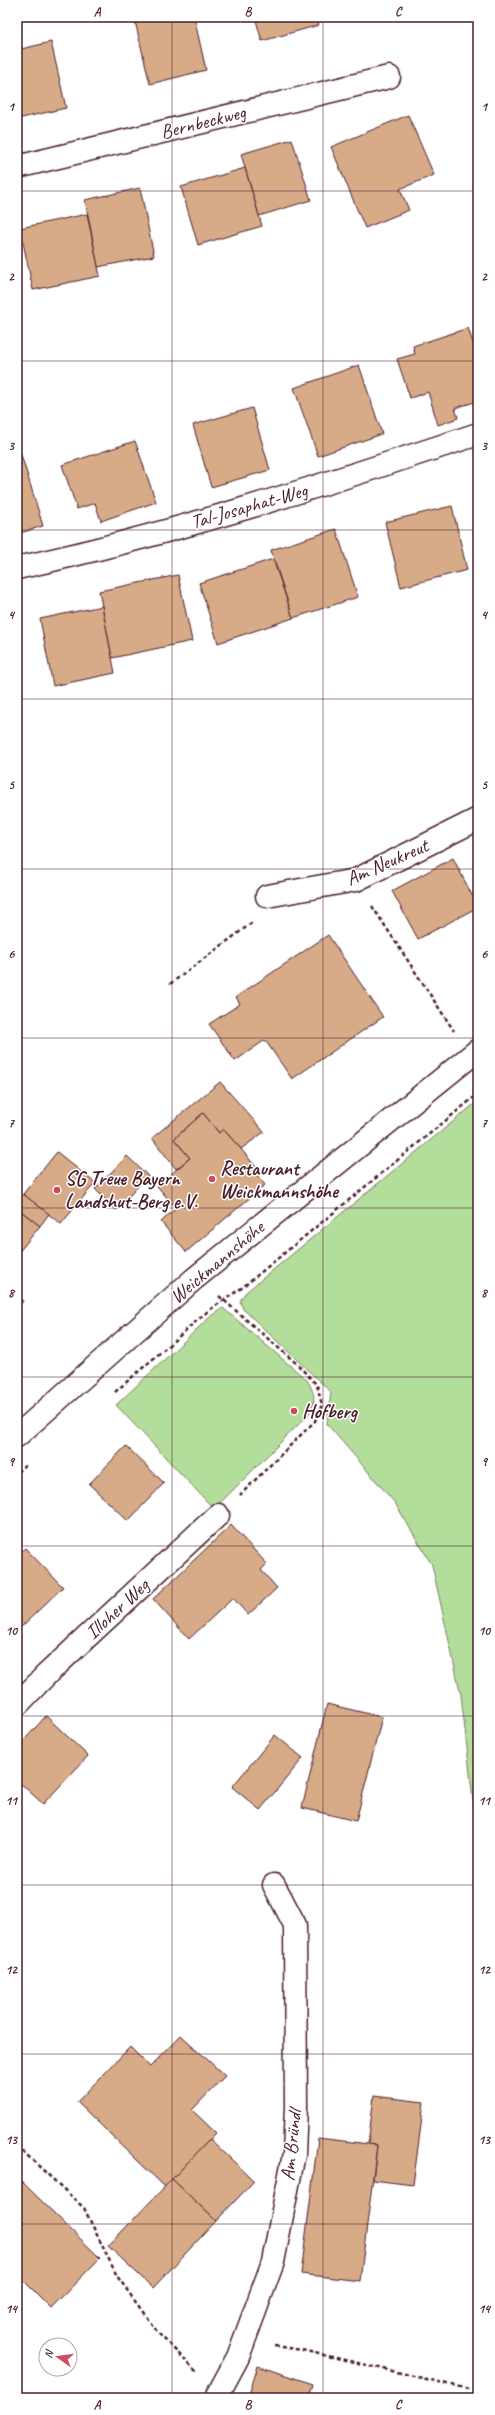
<svg xmlns="http://www.w3.org/2000/svg" width="495" height="2415" viewBox="0 0 495 2415" font-family="Caveat,sans-serif">
<style>
.green{fill:#b2dd9b;stroke:#7e7e63}
.building{fill:#d7ab88;stroke:#4a1f2b}
.lines{fill:none;stroke-linecap:round;stroke-linejoin:round}
.minor-casing{stroke:#4a1f2b;stroke-width:25}
.tertiary-casing{stroke:#4a1f2b;stroke-width:25}
.path{stroke:#4a1f2b;stroke-width:2.5;stroke-dasharray:4 3;stroke-linecap:butt}
.minor{stroke:#fff;stroke-width:22}
.tertiary{stroke:#fff;stroke-width:22}
.grid{fill:none;stroke:#4a1f2b;stroke-width:1;stroke-opacity:0.55}
.poi-dot{fill:#d1495b;stroke:#fff;stroke-width:1.5}
.labels{text-anchor:middle;dominant-baseline:central;stroke-width:3;stroke-linejoin:round;paint-order:stroke}
.street-label{font-size:20px;fill:#4a1f2b;stroke:#fff}
.poi-label{font-size:20px;font-weight:bold;fill:#4a1f2b;stroke:#fff;text-anchor:start}
.neatline{fill:none;stroke:#4a1f2b;stroke-width:1.5}
.grid-label{font-size:13px;text-anchor:middle;font-weight:bold;fill:#4a1f2b}
</style>
<rect width="100%" height="100%" fill="#fff"/>
<filter id="ink" filterUnits="userSpaceOnUse"><feTurbulence type="fractalNoise" baseFrequency=".025" numOctaves="2"/><feDisplacementMap in="SourceGraphic" scale="8" xChannelSelector="R" yChannelSelector="G"/><feConvolveMatrix kernelMatrix="1 2 1 2 8 2 1 2 1" color-interpolation-filters="sRGB"/></filter>
<g filter="url(#ink)">
<g class="green">
<path d="M 478,1101 L 478,1844 L 461,1695 L 432,1565 L 395,1503 L 327,1424 L 331,1392 L 243,1309 L 240,1301 L 245,1293 Z"/>
<path d="M 223,1308 L 307,1380 C 315,1393 317,1402 308,1415 L 214,1509 L 116,1405 L 212,1315 Z"/>
</g>
<g class="building">
<path d="M 134,17 L 194,17 L 206,70 L 150,84 Z"/>
<path d="M 255,17 L 317,17 L 319,25 L 262,41 Z"/>
<path d="M 51,42 L 66,108 L 17,119 L 17,50 Z"/>
<path d="M 408,115 L 434,175 L 400,189 L 409,210 L 365,228 L 331,147 Z"/>
<path d="M 292,139 L 311,200 L 259,216 L 241,154 Z"/>
<path d="M 245,168 L 262,226 L 198,245 L 181,187 Z"/>
<path d="M 140,188 L 154,256 L 98,267 L 85,200 Z"/>
<path d="M 87,214 L 100,276 L 33,290 L 20,228 Z"/>
<path d="M 468,328 L 478,358 L 478,401 L 455,408 L 458,418 L 438,425 L 428,392 L 410,398 L 397,359 L 415,354 L 413,346 Z"/>
<path d="M 359,365 L 382,434 L 318,456 L 294,388 Z"/>
<path d="M 252,408 L 270,470 L 211,487 L 193,425 Z"/>
<path d="M 135,441 L 156,502 L 101,521 L 95,503 L 77,509 L 62,465 Z"/>
<path d="M 20,451 L 43,526 L 17,534 L 17,452 Z"/>
<path d="M 452,506 L 467,570 L 401,587 L 385,522 Z"/>
<path d="M 336,529 L 358,597 L 293,618 L 271,550 Z"/>
<path d="M 273,559 L 293,618 L 218,643 L 199,583 Z"/>
<path d="M 178,575 L 192,641 L 112,658 L 99,591 Z"/>
<path d="M 102,606 L 115,673 L 53,686 L 40,619 Z"/>
<path d="M 453,858 L 478,907 L 418,939 L 392,891 Z"/>
<path d="M 328,935 L 383,1017 L 292,1079 L 265,1040 L 235,1061 L 209,1024 L 240,1004 L 236,997 Z"/>
<path d="M 220,1082 L 264,1132 L 241,1149 L 223,1129 L 219,1133 L 203,1113 L 174,1139 L 190,1158 L 176,1169 L 152,1138 Z"/>
<path d="M 203,1113 L 219,1133 L 223,1129 L 241,1149 L 259,1171 L 256,1174 L 265,1185 L 186,1252 L 161,1222 L 176,1208 L 157,1186 L 190,1158 L 174,1139 Z"/>
<path d="M 57,1152 L 95,1183 L 61,1224 L 23,1194 Z"/>
<path d="M 127,1156 L 148,1176 L 116,1210 L 95,1189 Z"/>
<path d="M 23,1194 L 49,1214 L 40,1226 L 17,1208 L 17,1202 Z"/>
<path d="M 17,1208 L 40,1226 L 18,1253 L 17,1253 Z"/>
<path d="M 17,1296 L 23,1301 L 17,1310 Z"/>
<path d="M 126,1446 L 164,1483 L 128,1521 L 89,1484 Z"/>
<path d="M 231,1525 L 267,1564 L 261,1570 L 277,1588 L 248,1615 L 233,1598 L 189,1639 L 153,1599 Z"/>
<path d="M 25,1548 L 63,1587 L 19,1629 L 17,1627 L 17,1555 Z"/>
<path d="M 327,1704 L 382,1717 L 356,1821 L 302,1808 Z"/>
<path d="M 46,1716 L 88,1756 L 43,1804 L 17,1780 L 17,1748 Z"/>
<path d="M 275,1735 L 303,1758 L 260,1810 L 232,1787 Z"/>
<path d="M 181,2035 L 225,2076 L 192,2110 L 216,2133 L 165,2187 L 77,2102 L 130,2047 L 150,2067 Z"/>
<path d="M 374,2096 L 424,2102 L 413,2185 L 373,2180 L 377,2145 L 368,2144 Z"/>
<path d="M 318,2138 L 377,2145 L 360,2281 L 301,2274 Z"/>
<path d="M 210,2139 L 254,2181 L 216,2221 L 172,2179 Z"/>
<path d="M 17,2177 L 100,2258 L 51,2308 L 17,2274 Z"/>
<path d="M 172,2179 L 216,2221 L 153,2288 L 108,2246 Z"/>
<path d="M 258,2366 L 313,2384 L 309,2398 L 248,2398 Z"/>
</g>
<g class="lines">
<g class="minor-casing">
<g id="minor">
<path d="M 17,167 L 389,77"/>
<path d="M 17,568 C 174,534 326,484 478,434"/>
<path d="M 267,896 L 356,880 L 478,819"/>
<path d="M 17,1705 L 46,1675 L 218,1515"/>
<path d="M 216,2398 L 238,2357 L 273,2262 L 294,2154 L 296,2107 L 295,1925 L 274,1885"/>
</g>
</g>
<g class="tertiary-casing">
<path id="tertiary" d="M 17,1436 L 194,1279 L 478,1050"/>
</g>
<g class="path">
<path d="M 372,906 L 454,1031"/>
<path d="M 170,984 L 253,922"/>
<path d="M 219,1296 L 297,1364 L 317,1385 L 322,1405 L 315,1421 L 240,1495"/>
<path d="M 115,1392 L 208,1311 L 243,1287 L 478,1094"/>
<path d="M 17,1472 L 26,1465"/>
<path d="M 17,2146 L 84,2208 L 117,2276 L 158,2333 L 197,2372"/>
<path d="M 274,2346 L 302,2350 L 478,2391"/>
</g>
<use href="#minor" class="minor"/>
<use href="#tertiary" class="tertiary"/>
</g>
</g>
<path class="grid" d="M 172,17 L 172,2398M 323,17 L 323,2398M 17,191 L 478,191M 17,361 L 478,361M 17,530 L 478,530M 17,699 L 478,699M 17,869 L 478,869M 17,1038 L 478,1038M 17,1208 L 478,1208M 17,1377 L 478,1377M 17,1546 L 478,1546M 17,1716 L 478,1716M 17,1885 L 478,1885M 17,2054 L 478,2054M 17,2224 L 478,2224"/>
<g class="poi-dot">
<circle cx="212" cy="1179" r="4"/>
<circle cx="57" cy="1190" r="4"/>
<circle cx="294" cy="1411" r="4"/>
</g>
<g class="labels">
<g class="street-label">
<text transform="translate(203 122) rotate(-14)">Bernbeckweg</text>
<text transform="translate(249 506) rotate(-16)">Tal-Josaphat-Weg</text>
<text transform="translate(387 862) rotate(-24)">Am Neukreut</text>
<text transform="translate(217 1262) rotate(-40)">Weickmannshöhe</text>
<text transform="translate(117 1609) rotate(-43)">Illoher Weg</text>
<text transform="translate(291 2145) rotate(-84)">Am Bründl</text>
</g>
<g class="poi-label">
<text x="220" y="1168">Restaurant<tspan x="220" dy="23">Weickmannshöhe</tspan></text>
<text x="65" y="1178">SG Treue Bayern<tspan x="65" dy="23">Landshut-Berg e.V.</tspan></text>
<text x="302" y="1411">Hofberg</text>
</g>
</g>
<rect width="495" height="2415" fill="none" stroke="#fff" stroke-width="44"/>
<g transform="translate(58 2357) rotate(284)"><circle r="19" fill="#ffffff" stroke="#b7a5aa"/>
<path d="M0-3L7 15L0 10L-7 15Z" fill="#d1495b"/>
<text y="-6" font-size="11" font-weight="bold" text-anchor="middle" fill="#4a1f2b">N</text>
</g>
<rect x="22" y="22" width="451" height="2371" class="neatline"/>
<g class="grid-label">
<text x="97" y="16">A</text>
<text x="248" y="16">B</text>
<text x="398" y="16">C</text>
<text x="11" y="111">1</text>
<text x="484" y="111">1</text>
<text x="11" y="281">2</text>
<text x="484" y="281">2</text>
<text x="11" y="450">3</text>
<text x="484" y="450">3</text>
<text x="11" y="619">4</text>
<text x="484" y="619">4</text>
<text x="11" y="789">5</text>
<text x="484" y="789">5</text>
<text x="11" y="958">6</text>
<text x="484" y="958">6</text>
<text x="11" y="1127">7</text>
<text x="484" y="1127">7</text>
<text x="11" y="1297">8</text>
<text x="484" y="1297">8</text>
<text x="11" y="1466">9</text>
<text x="484" y="1466">9</text>
<text x="11" y="1635">10</text>
<text x="484" y="1635">10</text>
<text x="11" y="1805">11</text>
<text x="484" y="1805">11</text>
<text x="11" y="1974">12</text>
<text x="484" y="1974">12</text>
<text x="11" y="2144">13</text>
<text x="484" y="2144">13</text>
<text x="11" y="2313">14</text>
<text x="484" y="2313">14</text>
<text x="97" y="2409">A</text>
<text x="248" y="2409">B</text>
<text x="398" y="2409">C</text>
</g>
</svg>
